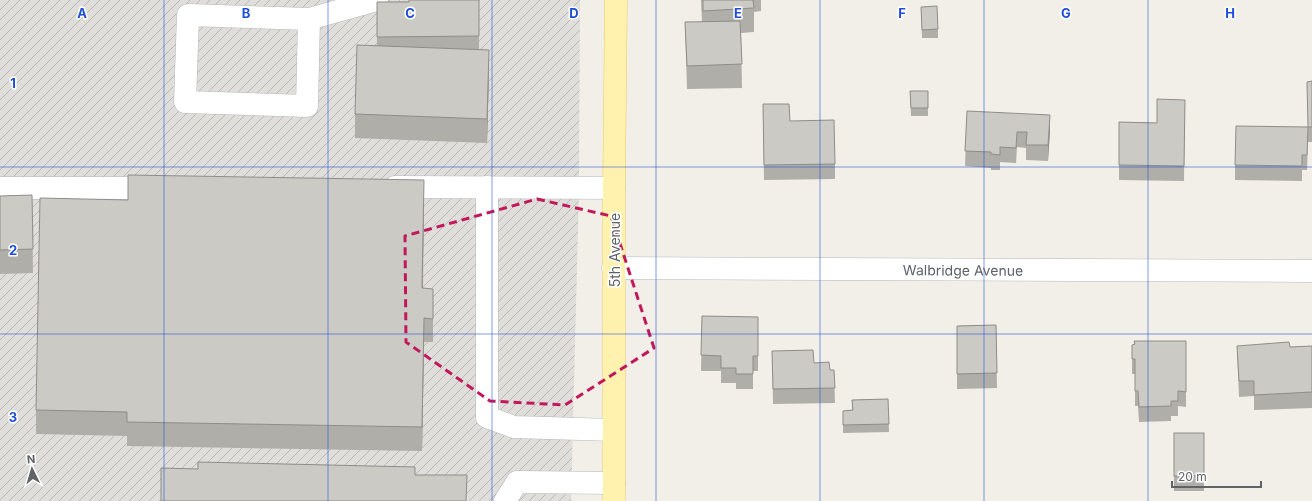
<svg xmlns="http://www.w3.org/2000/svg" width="1312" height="501" viewBox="0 0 1312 501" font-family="Inter,sans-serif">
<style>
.industrial{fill:url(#industrial-furrows)}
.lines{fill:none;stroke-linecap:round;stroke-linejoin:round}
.minor-casing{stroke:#b5b8bc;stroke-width:23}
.major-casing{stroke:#f2c960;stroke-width:23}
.minor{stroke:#fff;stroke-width:22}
.major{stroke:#fff2af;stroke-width:22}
.wall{fill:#afaea9}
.shaded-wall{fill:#8f8d8a}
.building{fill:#cccac5;stroke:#8f8d8a}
.marked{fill:none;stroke:#c2185b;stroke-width:3;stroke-dasharray:8 5;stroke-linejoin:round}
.grid{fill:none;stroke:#1d4ed8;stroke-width:1;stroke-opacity:0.55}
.labels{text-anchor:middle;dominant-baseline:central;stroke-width:3;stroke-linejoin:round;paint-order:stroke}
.street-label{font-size:14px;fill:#5f6368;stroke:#fff}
.grid-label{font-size:13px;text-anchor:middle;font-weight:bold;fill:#1d4ed8;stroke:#fff;stroke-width:3;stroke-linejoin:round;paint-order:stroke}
</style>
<defs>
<pattern id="industrial-furrows" width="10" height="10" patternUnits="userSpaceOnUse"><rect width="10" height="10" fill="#e0deda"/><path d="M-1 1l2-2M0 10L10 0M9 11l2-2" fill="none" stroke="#b9b8b5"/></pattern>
</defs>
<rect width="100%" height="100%" fill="#f1efe8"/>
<path class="industrial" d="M 0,0 L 580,0 L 579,190 L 571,501 L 0,501 Z"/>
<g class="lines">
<g class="minor-casing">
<g id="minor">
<path d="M 309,19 L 307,106 L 185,102 L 188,15 L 309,19 L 377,0"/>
<path d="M 395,187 L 614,188"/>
<path d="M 487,187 L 487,417 L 514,427 L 613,430"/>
<path d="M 0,188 L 158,188"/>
<path id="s1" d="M 613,268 L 1312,271"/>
<path d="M 505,501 L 517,482 L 614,483"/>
</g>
</g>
<g class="major-casing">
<path id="major" d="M 614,501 L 614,188 L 616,0"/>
</g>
<use href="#minor" class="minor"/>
<use href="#major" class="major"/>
</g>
<g class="wall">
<path d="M 479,0 L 479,49 L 489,73 L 487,143 L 355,138 L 355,114 L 377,46 L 377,2 Z"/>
<path d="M 701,0 L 761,0 L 761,11 L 754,12 L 754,32 L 741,33 L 742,88 L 687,89 L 685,22 L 702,22 Z"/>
<path d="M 921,7 L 938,29 L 938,38 L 922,38 Z"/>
<path d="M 1312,81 L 1312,142 L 1308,142 L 1307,170 L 1302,170 L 1302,181 L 1235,180 L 1235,165 L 1308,127 Z"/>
<path d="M 910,91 L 928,91 L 928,116 L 911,116 Z"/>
<path d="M 1185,100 L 1184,181 L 1119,180 L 1119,122 L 1157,123 Z"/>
<path d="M 763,104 L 790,121 L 835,164 L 835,179 L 764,180 Z"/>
<path d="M 967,111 L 1050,130 L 1048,161 L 1026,160 L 1026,148 L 1017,147 L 1016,163 L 1000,162 L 1000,170 L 991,170 L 991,168 L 965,166 Z"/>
<path d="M 32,195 L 33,273 L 0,274 L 0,196 Z"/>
<path d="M 128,200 L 424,204 L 423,288 L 433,313 L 433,342 L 424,342 L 422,451 L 127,446 L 127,436 L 36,434 L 36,410 Z"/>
<path d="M 702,316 L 758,317 L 758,371 L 753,371 L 753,389 L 736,389 L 736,383 L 721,383 L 721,371 L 701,371 Z"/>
<path d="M 996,325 L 997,388 L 957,389 L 957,326 Z"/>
<path d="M 1186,341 L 1186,407 L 1178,406 L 1178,416 L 1171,416 L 1171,421 L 1139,422 L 1138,406 L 1135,406 L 1135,374 L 1132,374 L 1132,345 Z"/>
<path d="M 1237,346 L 1290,347 L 1312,346 L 1312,408 L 1254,410 L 1254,396 L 1239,397 Z"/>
<path d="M 772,351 L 814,363 L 830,370 L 834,370 L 835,403 L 773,404 Z"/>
<path d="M 888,399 L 889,432 L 843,433 L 843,411 L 852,410 L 852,400 Z"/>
<rect x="1174" y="433" width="30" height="58"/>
</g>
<g class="shaded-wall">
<path d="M 489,50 L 489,73 L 487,143 L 487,119 Z"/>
<path d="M 1050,115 L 1050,130 L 1048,161 L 1048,145 Z"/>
<path d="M 424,180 L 424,204 L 422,312 L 422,288 Z"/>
<path d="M 424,318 L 424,342 L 422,451 L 422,427 Z"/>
</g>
<g class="building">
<path d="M 409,0 L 479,0 L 479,36 L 377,37 L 377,2 L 409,2 Z"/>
<path d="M 703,0 L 753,0 L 754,8 L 703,11 Z"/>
<path d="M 937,6 L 938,29 L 922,30 L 921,7 Z"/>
<path d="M 740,21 L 742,64 L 687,66 L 685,22 Z"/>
<path d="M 357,45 L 489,50 L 487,119 L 355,114 Z"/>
<path d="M 1312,81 L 1312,127 L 1308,127 L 1307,82 Z"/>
<path d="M 910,91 L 928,91 L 928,108 L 911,108 Z"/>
<path d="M 1157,99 L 1185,100 L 1184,166 L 1119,165 L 1119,122 L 1157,123 Z"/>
<path d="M 763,104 L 789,104 L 790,121 L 834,120 L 835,164 L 764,165 Z"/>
<path d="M 967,111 L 1050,115 L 1048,145 L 1026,145 L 1027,132 L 1017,132 L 1016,148 L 1000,147 L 1000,155 L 991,154 L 991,152 L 965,151 Z"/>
<path d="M 1236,126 L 1308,127 L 1307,155 L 1302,155 L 1302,166 L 1235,165 Z"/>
<path d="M 128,175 L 424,180 L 422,288 L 433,289 L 433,319 L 424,318 L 422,427 L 127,422 L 127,412 L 36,410 L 40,198 L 128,200 Z"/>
<path d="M 32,195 L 33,249 L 0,250 L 0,196 Z"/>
<path d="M 702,316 L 758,317 L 758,356 L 753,356 L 753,374 L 736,374 L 736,368 L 721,368 L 721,356 L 701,355 Z"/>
<path d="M 996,325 L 997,373 L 957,374 L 957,326 Z"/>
<path d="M 1134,341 L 1186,341 L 1186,392 L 1178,391 L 1178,401 L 1171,401 L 1171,406 L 1139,407 L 1138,391 L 1135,391 L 1135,359 L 1132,359 L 1132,345 L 1135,344 Z"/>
<path d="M 1289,342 L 1290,347 L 1312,346 L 1312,392 L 1254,395 L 1254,381 L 1239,381 L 1237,346 Z"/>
<path d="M 813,350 L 814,363 L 829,362 L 830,370 L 834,370 L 835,388 L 773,389 L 772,351 Z"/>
<path d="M 888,399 L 889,424 L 843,425 L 843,411 L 853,410 L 852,400 Z"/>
<rect x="1174" y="433" width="30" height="43"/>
<path d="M 198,462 L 415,467 L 415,475 L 467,475 L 466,501 L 161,501 L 161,468 L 198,469 Z"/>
</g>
<path class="marked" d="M 537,199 L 611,216 L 654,348 L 565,405 L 490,401 L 406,342 L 405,236 Z"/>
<path class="grid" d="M 164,0 L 164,501M 328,0 L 328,501M 492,0 L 492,501M 656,0 L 656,501M 820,0 L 820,501M 984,0 L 984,501M 1148,0 L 1148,501M 0,167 L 1312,167M 0,334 L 1312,334"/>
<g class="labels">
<g class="street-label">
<text transform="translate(614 250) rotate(-90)">5th Avenue</text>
<text stroke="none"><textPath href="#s1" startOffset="350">Walbridge Avenue</textPath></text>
</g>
</g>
<g class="grid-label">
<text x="82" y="18">A</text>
<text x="246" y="18">B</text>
<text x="410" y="18">C</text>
<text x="574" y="18">D</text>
<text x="738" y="18">E</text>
<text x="902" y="18">F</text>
<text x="1066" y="18">G</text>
<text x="1230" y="18">H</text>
<text x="13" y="88">1</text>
<text x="13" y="255">2</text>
<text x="13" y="422">3</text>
</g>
<g transform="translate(32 469) rotate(355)" stroke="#ffffff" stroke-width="3" paint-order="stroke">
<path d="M0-3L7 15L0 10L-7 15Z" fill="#5f6368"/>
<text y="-6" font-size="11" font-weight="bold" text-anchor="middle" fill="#5f6368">N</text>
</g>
<path d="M1172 481v6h89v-6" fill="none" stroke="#5f6368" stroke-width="2"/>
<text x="1178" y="481" font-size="12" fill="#5f6368" stroke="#ffffff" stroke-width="3" paint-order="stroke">20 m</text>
</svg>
